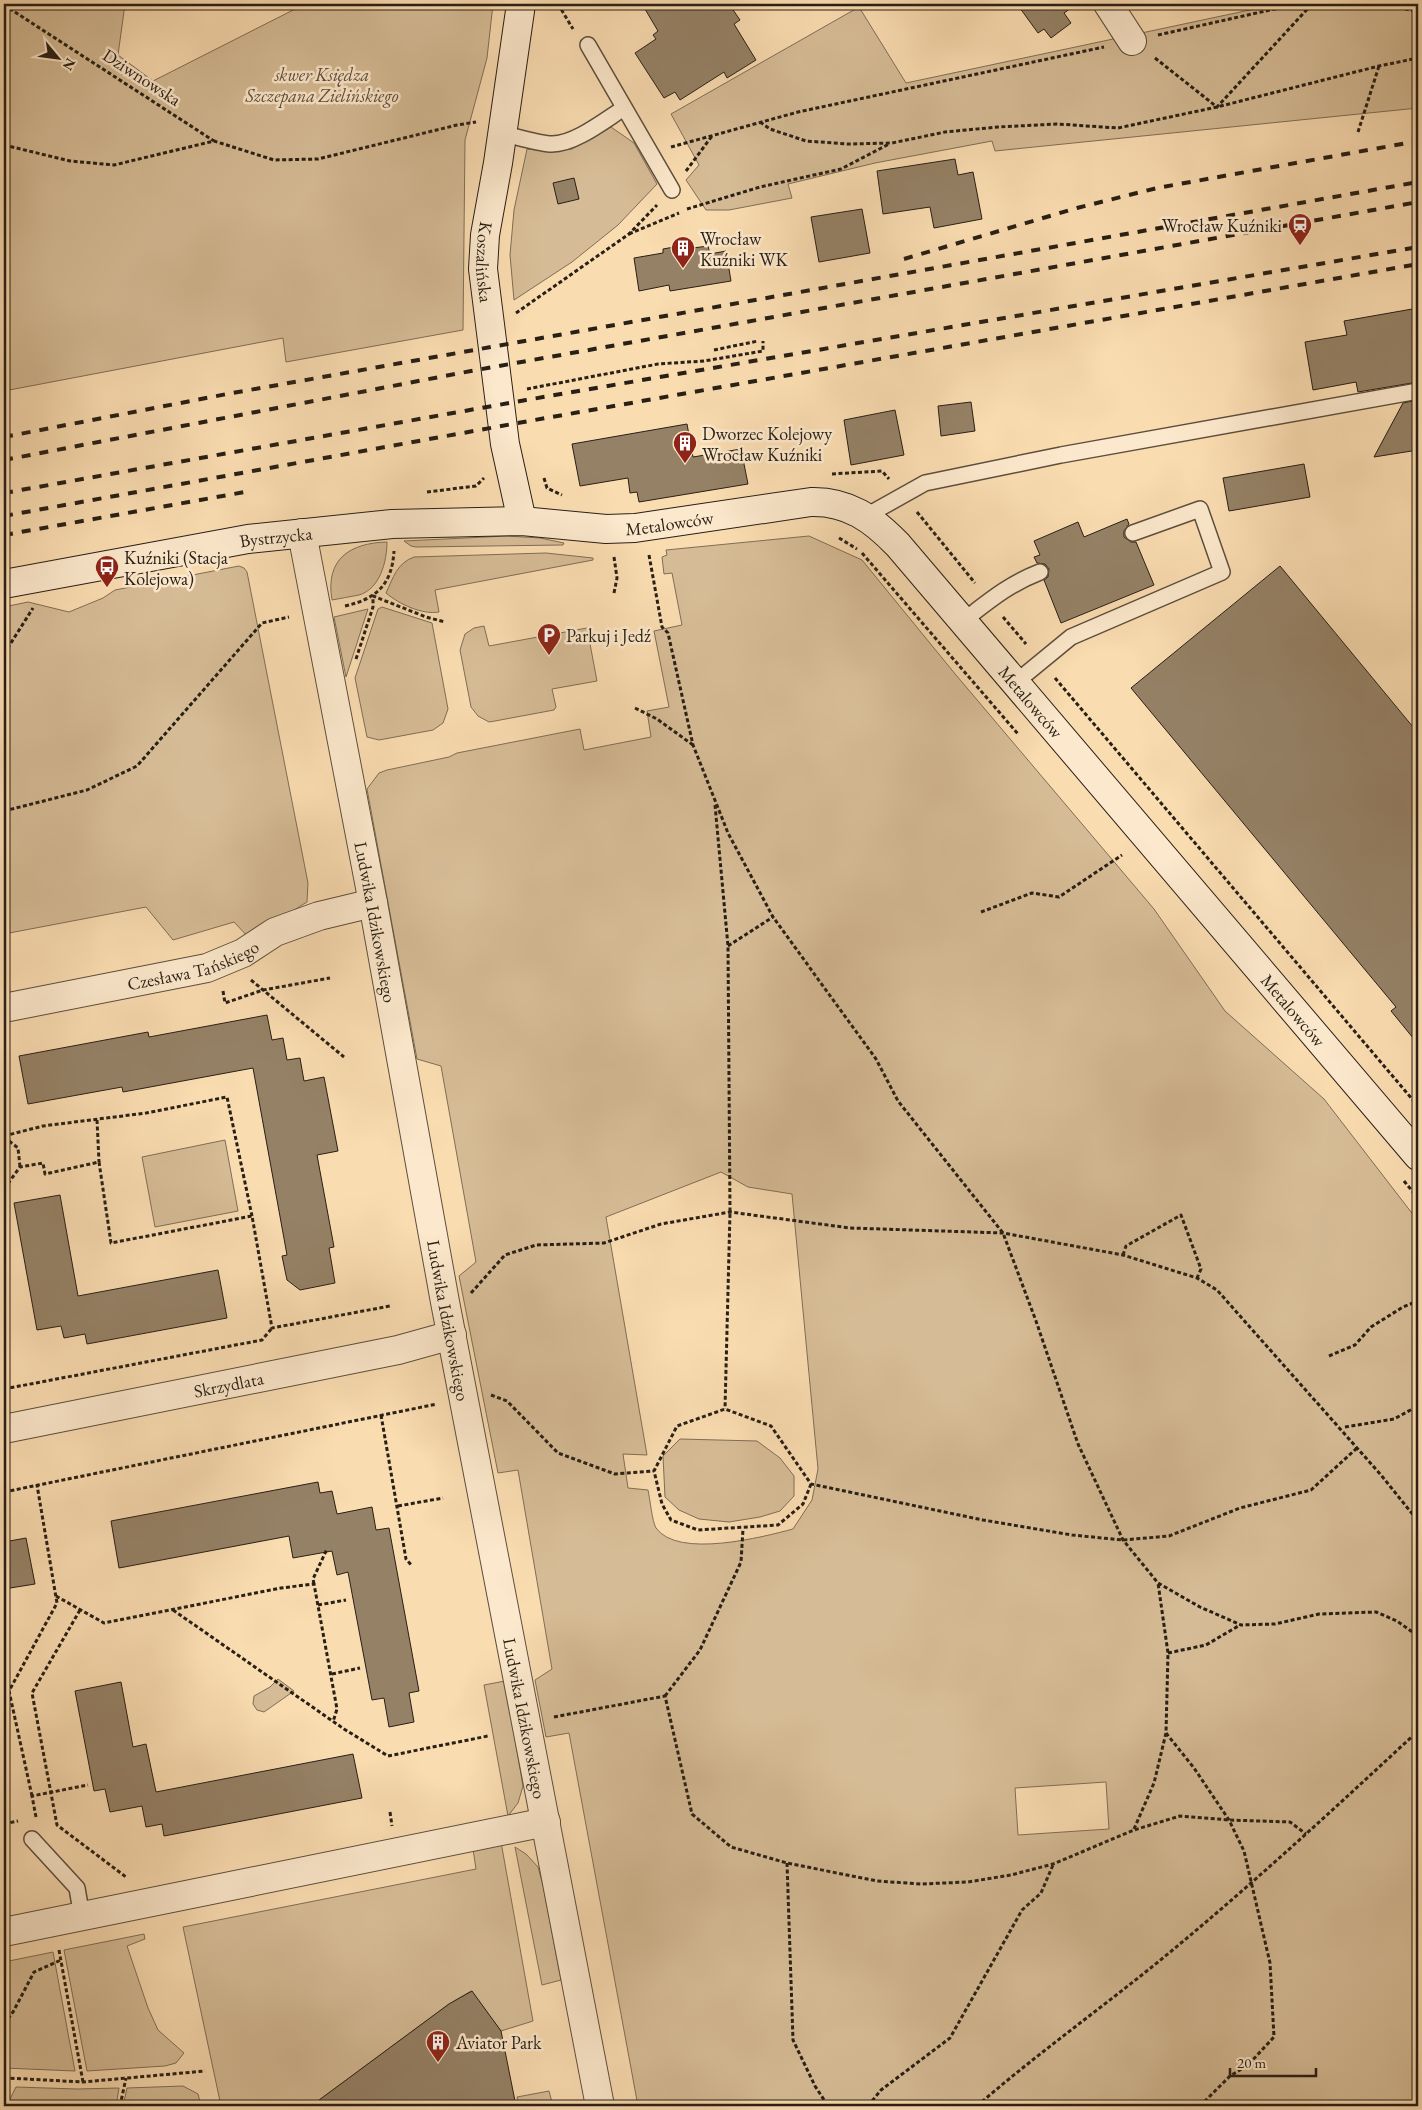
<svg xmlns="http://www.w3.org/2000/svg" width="1422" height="2110" viewBox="0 0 1422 2110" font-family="'EB Garamond',serif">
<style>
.green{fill:#d6bc96;stroke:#7f6e56;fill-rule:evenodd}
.building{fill:#958166;stroke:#281f15}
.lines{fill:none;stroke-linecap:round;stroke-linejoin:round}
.lane-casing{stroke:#5c4e3c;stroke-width:18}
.street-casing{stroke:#5c4e3c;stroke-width:30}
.secondary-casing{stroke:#281f15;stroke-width:30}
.path{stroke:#281f15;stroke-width:3;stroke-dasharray:4 2.5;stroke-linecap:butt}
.lane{stroke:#fce8cc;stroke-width:15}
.street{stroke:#fce8cc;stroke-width:28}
.secondary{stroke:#fce8cc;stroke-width:28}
.rail{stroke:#281f15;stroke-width:4;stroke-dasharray:9 9;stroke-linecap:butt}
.labels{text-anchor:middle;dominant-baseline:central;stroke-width:5;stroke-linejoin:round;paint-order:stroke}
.park-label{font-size:18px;font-style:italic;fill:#5c4e3c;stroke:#fce8cc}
.street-label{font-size:18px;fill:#281f15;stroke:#fce8cc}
.poi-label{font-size:18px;fill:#281f15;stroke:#fce8cc;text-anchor:start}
</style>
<rect width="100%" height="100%" fill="#fadcb1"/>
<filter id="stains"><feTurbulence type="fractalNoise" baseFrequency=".004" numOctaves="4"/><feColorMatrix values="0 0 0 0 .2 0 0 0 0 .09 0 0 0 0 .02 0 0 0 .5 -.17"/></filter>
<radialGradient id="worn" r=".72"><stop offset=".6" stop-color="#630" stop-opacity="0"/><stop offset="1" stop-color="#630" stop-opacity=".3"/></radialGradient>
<g class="green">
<path d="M 4,4 L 125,4 L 118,55 L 153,81 L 305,4 L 493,4 L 487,58 L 465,140 L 463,330 L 286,362 L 283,338 L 4,391 Z"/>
<path d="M 1278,4 L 1309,4 L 1310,6 L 1319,4 L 1418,4 L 1418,108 L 995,151 L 992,141 L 875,163 L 788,184 L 792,198 L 729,210 L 706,210 L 686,180 L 699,165 L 671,114 L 859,7 L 906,83 Z"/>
<path d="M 611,127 L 634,143 L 657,184 L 618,225 L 572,262 L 514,300 L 510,255 L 514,210 L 527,149 L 549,151 L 572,149 Z"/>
<path d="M 506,536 L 540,538 L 564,543 L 563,545 L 416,547 L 411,546 L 404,541 Z"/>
<path d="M 809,536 L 862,560 L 956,675 L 1154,909 L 1225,1011 L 1324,1099 L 1418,1221 L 1418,2106 L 638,2106 L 569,1733 L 546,1737 L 535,1680 L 552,1669 L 518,1470 L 498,1473 L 459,1276 L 476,1262 L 441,1066 L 417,1059 L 367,789 L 379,773 L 387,770 L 449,757 L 457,753 L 580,729 L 584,750 L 651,737 L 647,711 L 669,707 L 654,631 L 682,625 L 672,573 L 664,574 L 662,557 L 667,555 L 666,550 ZM 721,1172 L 748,1187 L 792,1194 L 818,1469 L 812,1500 L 793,1529 C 763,1537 678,1559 656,1528 C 652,1521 650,1499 648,1490 L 628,1488 L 623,1454 L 647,1455 L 606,1217 ZM 1106,1782 L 1109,1829 L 1018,1835 L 1015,1788 Z"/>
<path d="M 387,542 C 387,561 380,589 359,595 C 350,597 341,598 332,600 C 325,559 350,543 387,542 Z"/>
<path d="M 546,553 L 593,558 L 593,560 L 435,590 L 439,612 C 422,615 399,604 386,593 C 393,578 397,563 414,557 Z"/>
<path d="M 239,566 L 244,568 L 247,572 L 308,883 L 307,902 L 249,938 L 234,922 L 173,940 L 146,907 L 4,934 L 4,607 L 28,602 L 69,612 L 103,598 L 115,590 Z"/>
<path d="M 382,607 L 432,623 L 448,709 L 443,723 L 433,730 L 379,740 L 367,737 L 355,678 L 378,609 Z"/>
<path d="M 368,609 L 346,677 L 334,617 Z"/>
<path d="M 484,626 L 489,646 L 587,628 L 597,681 L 552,689 L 556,707 L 554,710 L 495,721 L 489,722 L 478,716 L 471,707 L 460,650 L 465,634 L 474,628 Z"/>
<path d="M 225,1140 L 238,1211 L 155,1227 L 142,1157 Z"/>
<path d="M 680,1439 L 757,1441 L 780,1458 L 794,1476 L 794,1496 L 780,1511 L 760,1517 L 729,1522 L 699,1519 L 679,1510 L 665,1497 L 663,1456 Z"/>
<path d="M 278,1679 L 294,1691 L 264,1712 L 257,1710 L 253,1704 L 254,1696 L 270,1687 Z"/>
<path d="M 505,1681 L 523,1786 L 518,1803 L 508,1816 L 484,1685 Z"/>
<path d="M 501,1842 L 533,2021 L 501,2031 L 471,1991 L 449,2004 L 311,2106 L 221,2106 L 183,1927 L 476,1869 L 473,1849 Z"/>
<path d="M 515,1847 L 526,1854 L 538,1867 L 543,1885 L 561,1980 L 542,1985 Z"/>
<path d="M 144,1934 L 145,1939 L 127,1946 L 148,2008 L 158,2030 L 184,2053 L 176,2063 L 165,2066 L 87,2071 L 64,1950 Z"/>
<path d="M 53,1952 L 75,2071 L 4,2068 L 4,1962 Z"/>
<path d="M 183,2086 L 198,2094 L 201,2106 L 143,2106 L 130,2104 L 129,2106 L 123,2106 L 127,2088 Z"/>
<path d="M 16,2087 L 77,2089 L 119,2088 L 116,2106 L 7,2105 Z"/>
<path d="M 549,2091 L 553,2106 L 519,2106 L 517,2097 Z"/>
</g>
<g class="building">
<path d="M 642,4 L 729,4 L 740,20 L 734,24 L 756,60 L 727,78 L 724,72 L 680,100 L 675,92 L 664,98 L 635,53 L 656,39 L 653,35 L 658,31 Z"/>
<path d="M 1017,4 L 1077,4 L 1064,13 L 1071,23 L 1051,38 L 1044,29 L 1038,33 Z"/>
<path d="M 955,159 L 958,175 L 973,172 L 982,219 L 934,228 L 930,207 L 883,214 L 877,171 Z"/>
<path d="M 574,178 L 579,199 L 558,204 L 553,183 Z"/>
<path d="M 862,209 L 870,253 L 819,262 L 811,217 Z"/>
<path d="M 691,244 L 693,248 L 708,246 L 710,254 L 726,251 L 731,281 L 670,291 L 669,285 L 639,291 L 634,258 L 663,253 L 663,249 Z"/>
<path d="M 1418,308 L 1418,382 L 1358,392 L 1356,382 L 1313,390 L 1305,342 L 1347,335 L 1344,321 Z"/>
<path d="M 1418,400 L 1418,450 L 1374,457 L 1403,403 Z"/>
<path d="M 971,402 L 975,431 L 941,436 L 938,406 Z"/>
<path d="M 895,410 L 904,455 L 851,465 L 844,420 Z"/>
<path d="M 687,424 L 693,457 L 741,449 L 748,484 L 639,502 L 637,492 L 630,493 L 628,478 L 580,486 L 572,444 Z"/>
<path d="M 1304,464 L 1310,497 L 1229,511 L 1223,478 Z"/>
<path d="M 1127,519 L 1129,524 L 1124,531 L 1124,537 L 1131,542 L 1136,542 L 1154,585 L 1061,623 L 1044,580 L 1048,577 L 1049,569 L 1045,564 L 1037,563 L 1034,557 L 1040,555 L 1034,541 L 1078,522 L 1084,537 Z"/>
<path d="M 1280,566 L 1418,733 L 1418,1044 L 1391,1011 L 1396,1007 L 1131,688 Z"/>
<path d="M 267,1015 L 272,1040 L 283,1038 L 287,1060 L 300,1058 L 304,1081 L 324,1077 L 338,1151 L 317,1155 L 334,1247 L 329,1248 L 335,1283 L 300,1290 L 287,1280 L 282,1256 L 287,1255 L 253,1068 L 123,1092 L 122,1087 L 28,1104 L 19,1056 L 148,1032 L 149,1037 Z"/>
<path d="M 60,1195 L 78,1296 L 218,1270 L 227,1318 L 87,1344 L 85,1334 L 64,1338 L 61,1326 L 37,1330 L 14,1203 Z"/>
<path d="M 318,1482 L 320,1493 L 332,1491 L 337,1514 L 372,1507 L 376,1530 L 389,1528 L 419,1691 L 409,1693 L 414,1722 L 389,1727 L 384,1698 L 372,1700 L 348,1572 L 337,1575 L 332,1551 L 293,1558 L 289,1536 L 119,1568 L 111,1521 Z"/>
<path d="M 26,1538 L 35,1584 L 4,1589 L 4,1542 Z"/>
<path d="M 121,1682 L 133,1747 L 146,1744 L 156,1792 L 353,1754 L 362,1798 L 164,1836 L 162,1824 L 146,1827 L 142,1806 L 110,1812 L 105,1789 L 94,1791 L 75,1691 Z"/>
<path d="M 472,1991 L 501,2031 L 516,2106 L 311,2106 L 449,2004 Z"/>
</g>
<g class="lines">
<g class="lane-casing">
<g id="lane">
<path d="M 588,45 L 672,190"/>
<path d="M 502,134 C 516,136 539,144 552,144 C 575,144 605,120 624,108"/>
<path d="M 866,516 L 925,483 L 1061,455 L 1418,391"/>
<path d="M 963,621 C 989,601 1009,584 1040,572"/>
<path d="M 1015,683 L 1071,637 L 1222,572 L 1200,509 L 1133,533"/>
<path d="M 32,1839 L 77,1888 L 82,1917"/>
</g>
</g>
<g class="street-casing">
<g id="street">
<path d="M 1108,4 L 1132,41"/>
<path id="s1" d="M 302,533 L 373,903 L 445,1302 L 600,2106"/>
<path id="s2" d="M 4,1008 L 207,968 L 243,953 L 275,932 L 319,916 L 373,903"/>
<path id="s3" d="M 4,1429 L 398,1350 L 452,1335"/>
<path d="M 4,1932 L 546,1822"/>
</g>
</g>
<g class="secondary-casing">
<g id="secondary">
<path id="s4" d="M 521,4 L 498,163 L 485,235 L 483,269 L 505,444 L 522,521"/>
<path id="s5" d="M 4,584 L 248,539 L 392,524 L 522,521 L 606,529 L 635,528 L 811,502 C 848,501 873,519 898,545 L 1418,1156"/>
</g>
</g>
<g class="path">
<path d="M 558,4 L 573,29"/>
<path d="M 1386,4 L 1418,12"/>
<path d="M 4,5 L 214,141"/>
<path d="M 1158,35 L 1297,4"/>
<path d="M 1155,58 L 1217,107 L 1312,4"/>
<path d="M 760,122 L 770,129 L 806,141 L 848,144 L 892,143 L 945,132 L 998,127 L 1057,124 L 1118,128 L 1217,107 L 1379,66 L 1418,58"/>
<path d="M 1358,132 L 1379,66"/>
<path d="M 4,145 L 70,161 L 114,165 L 214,141 L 274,160 L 318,159 L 457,125 L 476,122"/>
<path d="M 671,147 L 798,112 L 1104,47"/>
<path d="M 686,171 L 712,136"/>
<path d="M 687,209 L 760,187 L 841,169 L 889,144"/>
<path d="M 629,234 L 679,213"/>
<path d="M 516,313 L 629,234 L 657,205"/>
<path d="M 714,350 L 758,341"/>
<path d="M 527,389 L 658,364 L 704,361 L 763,351 L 763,341"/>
<path d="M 832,474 L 882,471 L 889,479"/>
<path d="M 544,478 L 547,488 L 562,495"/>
<path d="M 427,492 L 476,486 L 484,478"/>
<path d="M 917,512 L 975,583"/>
<path d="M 839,538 L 857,549"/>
<path d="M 862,553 L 1018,734"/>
<path d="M 649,555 L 662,627 L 668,633 L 693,745 L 728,833 L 773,917 L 876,1059 L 898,1101 L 1003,1233 L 1036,1321 L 1078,1444 L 1123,1540 L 1158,1583 L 1200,1607 L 1241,1625 L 1275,1624 L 1319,1614 L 1376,1612 L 1397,1621 L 1418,1636"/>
<path d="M 614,593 L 617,578 L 614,557"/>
<path d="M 345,606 C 376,599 392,585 394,551"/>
<path d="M 1003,617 L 1026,644"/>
<path d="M 4,654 L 33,608"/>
<path d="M 356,659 L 373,607 L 373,596 L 426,617 L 445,622"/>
<path d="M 1055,678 L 1418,1106"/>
<path d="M 635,708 L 657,719 L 693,745"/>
<path d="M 715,805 L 728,946 L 730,1212 L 725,1409"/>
<path d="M 4,811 L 87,790 L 137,766 L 262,623 L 289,617"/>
<path d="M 981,912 L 1032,893 L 1059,897 L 1122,855"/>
<path d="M 728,946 L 773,917"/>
<path d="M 251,980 L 344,1057"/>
<path d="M 223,991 L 225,1003 L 263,990 L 330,978"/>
<path d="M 97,1120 L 99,1162"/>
<path d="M 4,1136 L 43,1126 L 146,1113 L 227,1097 L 252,1216"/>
<path d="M 4,1137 L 18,1148 L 20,1167"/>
<path d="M 1404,1181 L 1418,1198"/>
<path d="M 4,1189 L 20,1167 L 43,1163 L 45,1174 L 99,1162 L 111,1243 L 252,1216 L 272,1328 L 390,1306"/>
<path d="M 1123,1255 L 1126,1246 L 1181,1215 L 1201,1269 L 1197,1278"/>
<path d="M 471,1293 L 505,1255 L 536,1245 L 604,1243 L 661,1224 L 730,1212 L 850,1228 L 1003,1233 L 1123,1255 L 1197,1278 L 1217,1290 L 1381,1475 L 1418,1521"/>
<path d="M 1329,1356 L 1355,1345 L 1371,1327 L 1403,1307 L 1418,1301"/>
<path d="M 4,1389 L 262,1340 L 272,1328"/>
<path d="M 491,1395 L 507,1401 L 558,1453 L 615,1474 L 654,1471"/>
<path d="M 381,1415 L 406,1559 L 412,1566"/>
<path d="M 1345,1427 L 1394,1419 L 1418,1406"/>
<path d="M 811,1484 L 803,1504 L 778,1525 L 698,1530 L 671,1520 L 662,1504 L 654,1471 L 677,1426 L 725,1409 L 771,1426 L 811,1484 L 983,1520 L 1072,1535 L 1123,1540 L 1169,1536 L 1240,1508 L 1311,1490 L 1357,1448"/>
<path d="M 4,1492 L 437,1404"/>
<path d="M 398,1506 L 443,1498"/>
<path d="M 314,1584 L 313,1579 L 327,1549"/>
<path d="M 56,1596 L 104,1623 L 281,1588 L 314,1584 L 337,1709 L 333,1722"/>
<path d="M 318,1605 L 346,1600"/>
<path d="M 80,1610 L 32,1693 L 57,1825 L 126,1877"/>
<path d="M 173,1610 L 344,1729 L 388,1756 L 488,1736"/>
<path d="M 1168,1653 L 1206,1645 L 1240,1625"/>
<path d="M 332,1674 L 360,1668"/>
<path d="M 665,1696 L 700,1650 L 741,1562 L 743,1529"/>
<path d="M 554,1717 L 665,1696 L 692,1814 L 731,1847 L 787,1863 L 877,1881 L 921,1884 L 968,1882 L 1011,1875 L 1053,1864 L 1134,1830 L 1180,1816 L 1229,1820 L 1290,1822 L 1306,1834"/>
<path d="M 1166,1733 L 1194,1768 L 1229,1820 L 1244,1851 L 1270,1963 L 1274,2037 L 1248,2065 L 1230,2076 L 1200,2106"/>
<path d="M 32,1796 L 9,1691 L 57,1603 L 37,1485"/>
<path d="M 390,1812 L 392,1826"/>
<path d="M 36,1817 L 32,1796 L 88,1785"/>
<path d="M 4,1824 L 18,1821"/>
<path d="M 1134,1829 L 1154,1783 L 1166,1733 L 1168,1653 L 1158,1583"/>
<path d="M 787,1863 L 793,2040 L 815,2086 L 828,2106"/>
<path d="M 59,1950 L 83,2082"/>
<path d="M 4,2024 L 13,2012 L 34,1972 L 61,1960"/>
<path d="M 4,2087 L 7,2078 L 83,2082 L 205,2071"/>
<path d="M 120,2106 L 126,2078"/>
<path d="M 451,2106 L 453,2104 L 451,2101"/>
<path d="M 868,2106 L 881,2090 L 950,2038 L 1022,1910 L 1041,1893 L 1053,1865"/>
<path d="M 977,2106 C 1039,2052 1106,2005 1169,1953 C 1255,1882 1336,1807 1418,1731"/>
</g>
<use href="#lane" class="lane"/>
<use href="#street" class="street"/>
<use href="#secondary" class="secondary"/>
<g class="rail">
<path d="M 904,259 L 1077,208 L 1157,188 L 1418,141"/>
<path d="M 4,437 L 227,394 L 1418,182"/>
<path d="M 4,460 L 471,371 L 1418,202"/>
<path d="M 4,493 L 526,400 L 1418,247"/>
<path d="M 4,516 L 529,421 L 1418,264"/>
<path d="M 4,535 L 245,492"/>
</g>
</g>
<defs>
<g id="station-pin" transform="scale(1.25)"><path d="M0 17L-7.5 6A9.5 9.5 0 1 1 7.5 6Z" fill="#8f2418" stroke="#fce8cc"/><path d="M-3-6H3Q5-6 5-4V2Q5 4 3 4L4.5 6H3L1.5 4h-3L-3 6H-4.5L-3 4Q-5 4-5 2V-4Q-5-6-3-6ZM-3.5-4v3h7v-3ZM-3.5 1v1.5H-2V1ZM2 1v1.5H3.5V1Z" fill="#fff"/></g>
<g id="building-pin" transform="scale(1.25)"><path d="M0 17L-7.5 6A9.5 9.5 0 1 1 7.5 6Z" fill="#8f2418" stroke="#fce8cc"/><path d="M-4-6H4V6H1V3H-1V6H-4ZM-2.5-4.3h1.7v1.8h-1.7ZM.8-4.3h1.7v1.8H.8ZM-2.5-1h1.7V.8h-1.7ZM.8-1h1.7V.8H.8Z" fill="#fff"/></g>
<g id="bus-pin" transform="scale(1.25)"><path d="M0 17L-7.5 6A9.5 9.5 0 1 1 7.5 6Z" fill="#8f2418" stroke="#fce8cc"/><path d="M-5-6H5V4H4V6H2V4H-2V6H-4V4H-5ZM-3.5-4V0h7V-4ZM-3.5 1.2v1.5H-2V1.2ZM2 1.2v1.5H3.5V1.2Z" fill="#fff"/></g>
<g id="parking-pin" transform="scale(1.25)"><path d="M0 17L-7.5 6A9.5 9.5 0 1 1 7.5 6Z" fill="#8f2418" stroke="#fce8cc"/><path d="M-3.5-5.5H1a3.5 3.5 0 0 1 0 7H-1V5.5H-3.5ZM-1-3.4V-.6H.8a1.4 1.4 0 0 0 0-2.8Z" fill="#fff"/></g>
</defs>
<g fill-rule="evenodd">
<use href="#station-pin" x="1300" y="225"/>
<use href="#building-pin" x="683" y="248"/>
<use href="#building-pin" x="685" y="443"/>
<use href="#bus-pin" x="107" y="567"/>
<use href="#parking-pin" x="549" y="635"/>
<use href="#building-pin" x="438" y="2042"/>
</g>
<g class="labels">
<g class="park-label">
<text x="322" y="74">skwer Księdza<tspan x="322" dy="21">Szczepana Zielińskiego</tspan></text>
</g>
<g class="street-label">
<text transform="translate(142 77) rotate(33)">Dziwnowska</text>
<text stroke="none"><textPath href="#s4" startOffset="261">Koszalińska</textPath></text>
<text stroke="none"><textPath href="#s5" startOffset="671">Metalowców</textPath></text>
<text stroke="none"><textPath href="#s5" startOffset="276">Bystrzycka</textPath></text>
<text stroke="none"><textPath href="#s5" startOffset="1120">Metalowców</textPath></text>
<text stroke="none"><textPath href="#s1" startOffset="396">Ludwika Idzikowskiego</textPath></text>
<text stroke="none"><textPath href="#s2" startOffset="194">Czesława Tańskiego</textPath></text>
<text stroke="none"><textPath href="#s5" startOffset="1525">Metalowców</textPath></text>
<text stroke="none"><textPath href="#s1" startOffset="801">Ludwika Idzikowskiego</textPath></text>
<text stroke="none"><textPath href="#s3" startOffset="229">Skrzydlata</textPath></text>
<text stroke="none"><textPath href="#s1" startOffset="1206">Ludwika Idzikowskiego</textPath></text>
</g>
<g class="poi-label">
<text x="1282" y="225" text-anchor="end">Wrocław Kuźniki</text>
<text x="700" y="238">Wrocław<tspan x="700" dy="21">Kuźniki WK</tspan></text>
<text x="702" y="433">Dworzec Kolejowy<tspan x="702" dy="21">Wrocław Kuźniki</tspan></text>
<text x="124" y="557">Kuźniki (Stacja<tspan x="124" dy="21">Kolejowa)</tspan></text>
<text x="566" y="635">Parkuj i Jedź</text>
<text x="456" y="2042">Aviator Park</text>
</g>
</g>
<rect width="1422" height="2110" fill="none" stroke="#fadcb1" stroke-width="20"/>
<rect x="5" y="5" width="1412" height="2100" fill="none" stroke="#281f15" stroke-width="2.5"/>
<rect x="10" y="10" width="1402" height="2090" fill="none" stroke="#281f15"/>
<g transform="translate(58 58) rotate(119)" stroke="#fce8cc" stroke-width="4" paint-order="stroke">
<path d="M0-4L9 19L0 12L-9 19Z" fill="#281f15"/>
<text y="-8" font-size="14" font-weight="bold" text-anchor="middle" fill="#281f15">N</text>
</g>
<path d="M1230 2068v8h86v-8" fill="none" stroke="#281f15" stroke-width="2.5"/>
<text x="1237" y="2068" font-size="15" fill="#281f15" stroke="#fce8cc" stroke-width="4" paint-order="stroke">20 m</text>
<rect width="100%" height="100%" filter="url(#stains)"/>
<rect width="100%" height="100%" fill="url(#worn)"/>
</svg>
